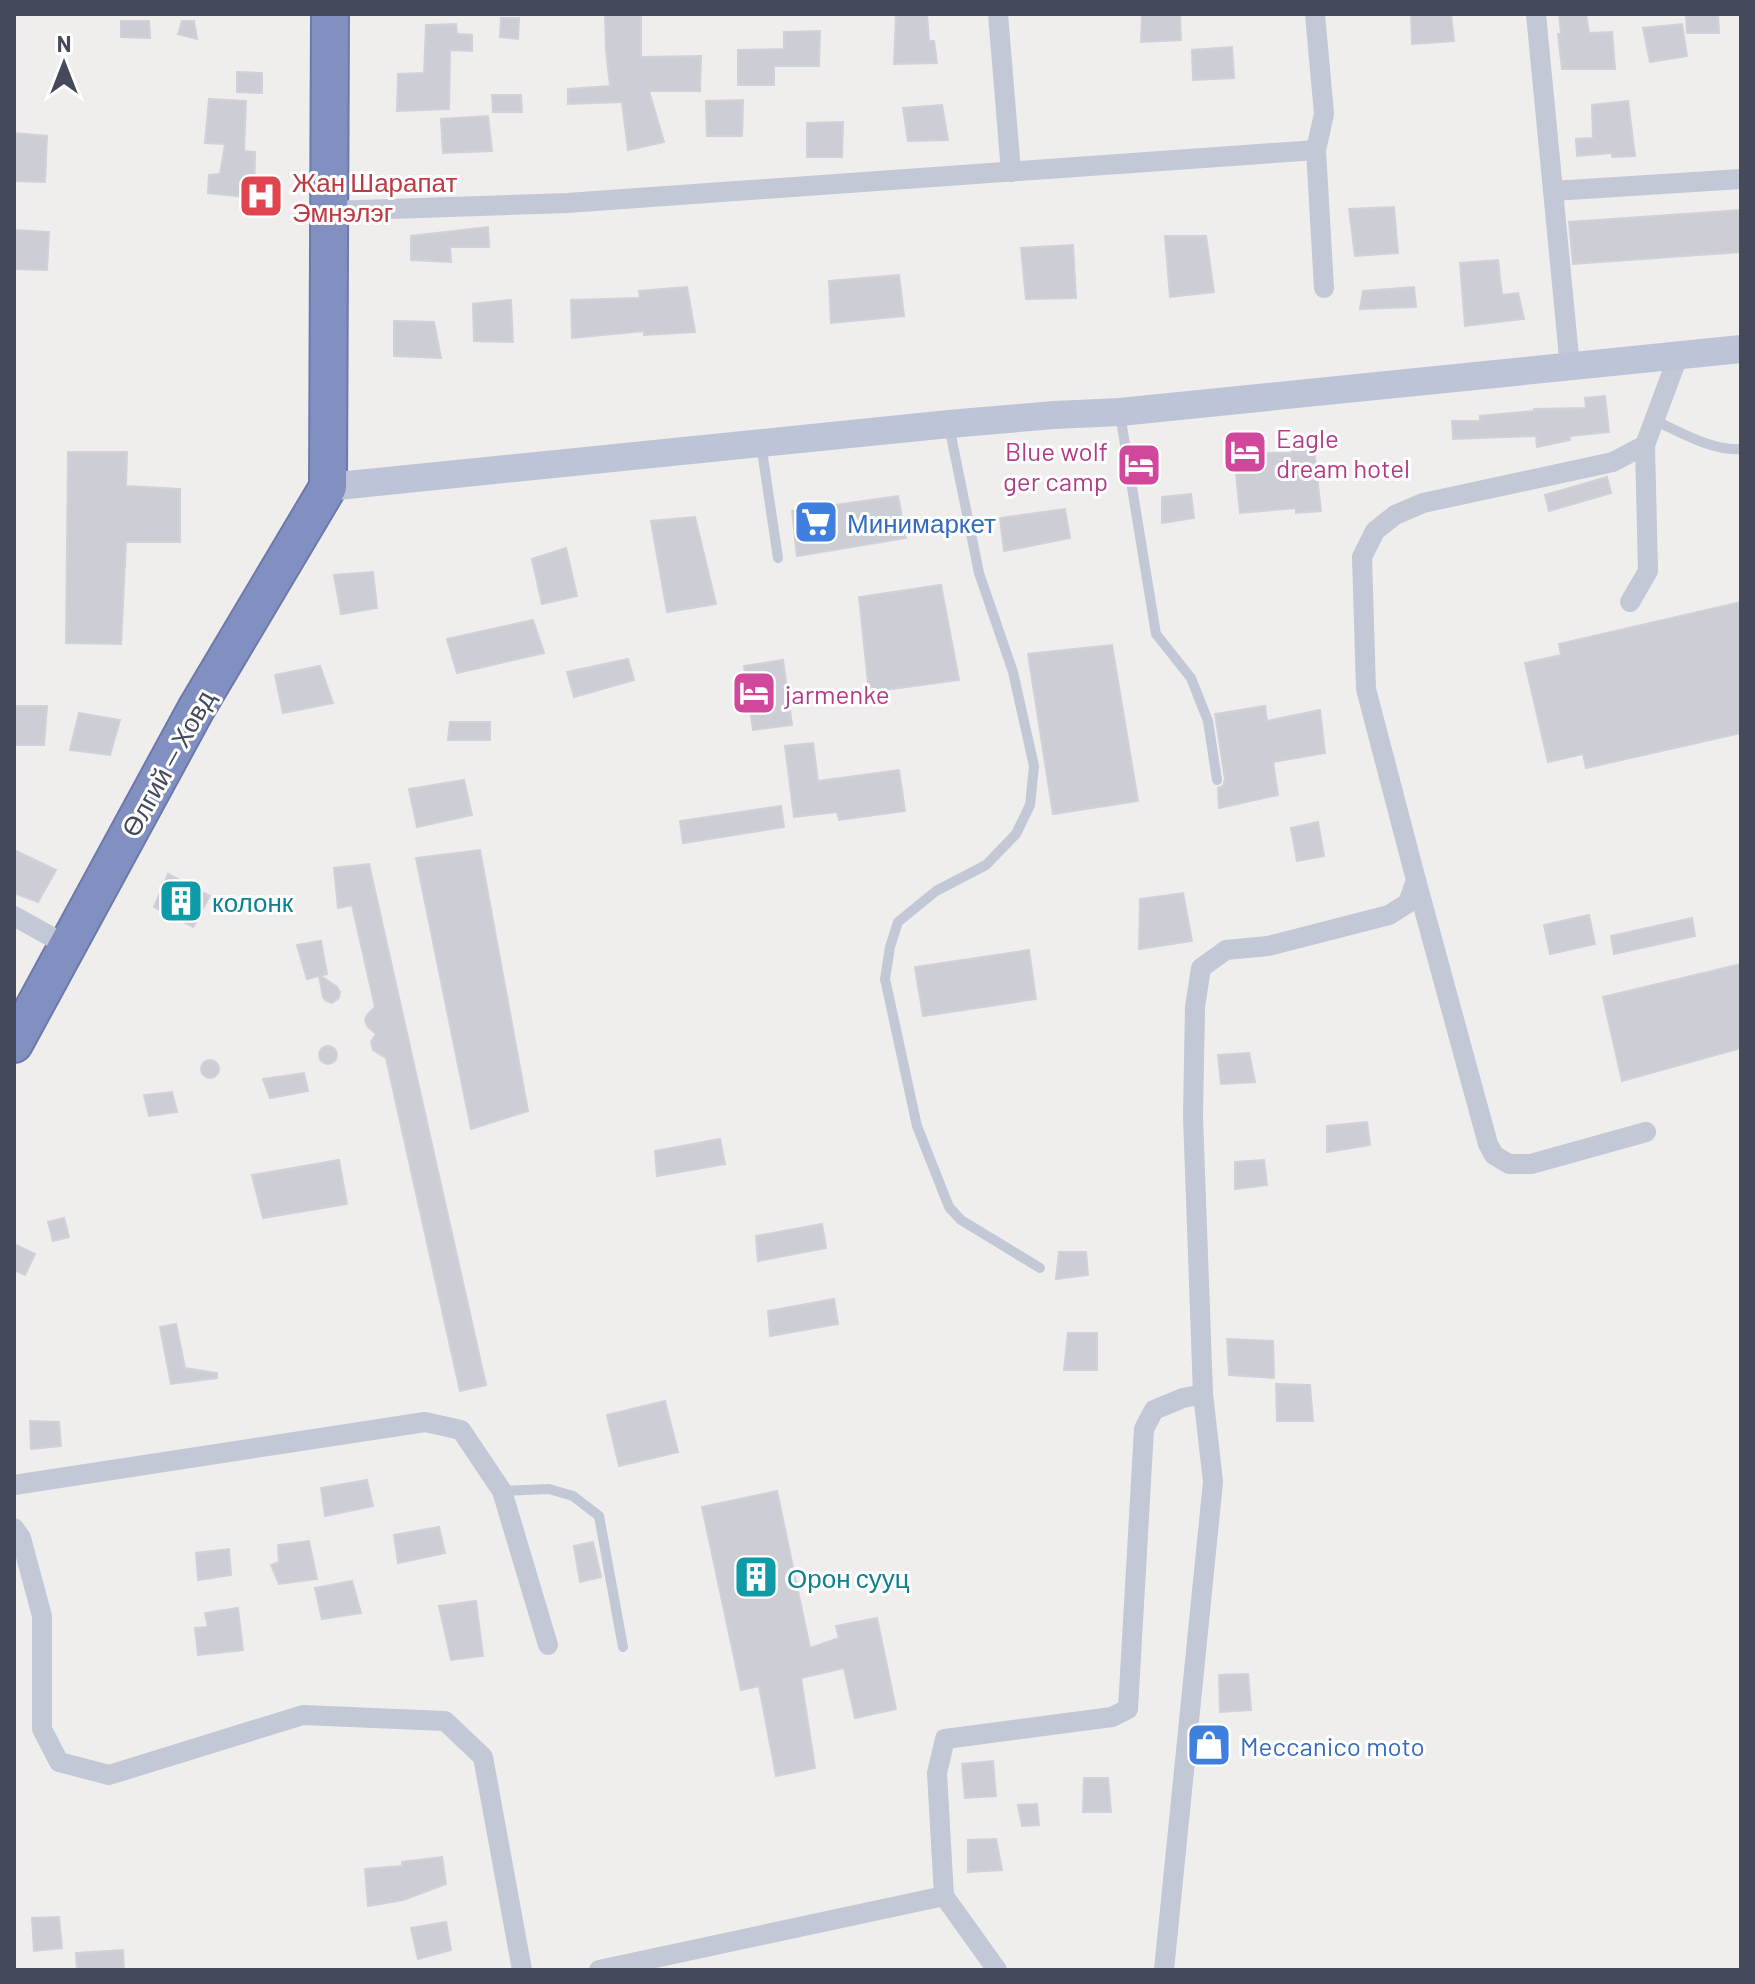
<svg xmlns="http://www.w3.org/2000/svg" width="1755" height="1984" viewBox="0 0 1755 1984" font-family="Barlow,sans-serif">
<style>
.building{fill:#cccdd5;stroke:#d0d1d9;stroke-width:2}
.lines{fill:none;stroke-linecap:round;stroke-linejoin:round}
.highway-casing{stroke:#6c7aab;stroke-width:40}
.lane{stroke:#c2c8d5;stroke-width:10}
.street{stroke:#c2c8d5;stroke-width:20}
.secondary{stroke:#bec4d8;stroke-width:28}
.highway{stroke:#8190c0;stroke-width:36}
.labels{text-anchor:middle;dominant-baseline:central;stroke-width:6;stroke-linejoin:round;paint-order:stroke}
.health-label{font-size:26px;fill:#be3a42;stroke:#fff;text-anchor:start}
.hotel-label{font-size:26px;fill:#b23c85;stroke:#fff;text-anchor:start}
.shop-label{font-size:26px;fill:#366cbe;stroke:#fff;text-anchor:start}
.street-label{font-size:26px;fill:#444a5b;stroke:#fff}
.culture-label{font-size:26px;fill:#0d838f;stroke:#fff;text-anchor:start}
</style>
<rect width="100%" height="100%" fill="#f0eded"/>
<g class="building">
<path d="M 605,14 L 641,14 L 641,57 L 701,56 L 700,91 L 649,91 L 664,142 L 628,150 L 622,102 L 568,104 L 568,89 L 610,86 L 606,50 Z"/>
<path d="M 896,14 L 927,14 L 929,41 L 934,41 L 937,63 L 894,64 Z"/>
<path d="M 1142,14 L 1180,14 L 1181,40 L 1141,42 Z"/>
<path d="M 1411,14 L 1451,14 L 1454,41 L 1412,44 Z"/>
<path d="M 1559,14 L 1586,14 L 1589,33 L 1612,32 L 1615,69 L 1562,69 L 1558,34 L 1561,34 Z"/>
<path d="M 1686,14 L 1718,14 L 1719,33 L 1687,33 Z"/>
<path d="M 501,18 L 519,18 L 518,39 L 500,37 Z"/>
<path d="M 121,21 L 149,21 L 150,38 L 121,37 Z"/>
<path d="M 182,21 L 194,21 L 197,39 L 178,34 Z"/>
<path d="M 456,24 L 457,34 L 472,35 L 472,51 L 450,50 L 449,109 L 397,111 L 398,74 L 424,73 L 426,25 Z"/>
<path d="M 1682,24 L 1687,56 L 1650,62 L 1643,28 Z"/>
<path d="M 820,31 L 819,66 L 774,66 L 774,85 L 738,85 L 738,50 L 784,49 L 784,32 Z"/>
<path d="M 1232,47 L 1234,78 L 1193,80 L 1192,50 Z"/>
<path d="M 237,72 L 262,73 L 262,93 L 237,92 Z"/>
<path d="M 492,95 L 521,95 L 522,112 L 493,112 Z"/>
<path d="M 209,99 L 246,101 L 244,151 L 255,152 L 254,198 L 208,193 L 209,175 L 220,174 L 225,144 L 205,143 Z"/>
<path d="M 743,100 L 742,136 L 707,136 L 706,101 Z"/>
<path d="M 1628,101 L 1635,156 L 1612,157 L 1612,153 L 1577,156 L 1576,139 L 1593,138 L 1592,105 Z"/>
<path d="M 942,105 L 948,140 L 908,141 L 903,108 Z"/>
<path d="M 488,116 L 492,151 L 443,153 L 441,119 Z"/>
<path d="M 843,122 L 842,157 L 807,157 L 807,123 Z"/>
<path d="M 14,133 L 47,136 L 45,182 L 14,181 Z"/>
<path d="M 1394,207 L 1398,253 L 1355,256 L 1349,209 Z"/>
<path d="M 1741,210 L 1741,252 L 1573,264 L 1569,222 Z"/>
<path d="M 488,227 L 489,247 L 450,247 L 451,262 L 411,260 L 411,236 Z"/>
<path d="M 14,230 L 49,232 L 47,270 L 14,269 Z"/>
<path d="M 1165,236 L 1206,236 L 1214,292 L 1170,297 Z"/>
<path d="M 1073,245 L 1076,298 L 1026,299 L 1021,248 Z"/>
<path d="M 1498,260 L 1502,295 L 1518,293 L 1524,319 L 1465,326 L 1460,263 Z"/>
<path d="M 899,275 L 904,316 L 831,323 L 829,281 Z"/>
<path d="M 687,287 L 695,332 L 644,335 L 644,331 L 572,338 L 571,300 L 640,298 L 639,291 Z"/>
<path d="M 1414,287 L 1416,307 L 1360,309 L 1363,291 Z"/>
<path d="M 511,300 L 513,342 L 474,341 L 473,304 Z"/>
<path d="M 394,321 L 434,322 L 441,358 L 394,356 Z"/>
<path d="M 1605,396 L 1609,432 L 1569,436 L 1570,440 L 1537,447 L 1536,436 L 1453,439 L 1452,421 L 1480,421 L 1480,416 L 1534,411 L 1534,409 L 1586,408 L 1585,398 Z"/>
<path d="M 1313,440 L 1321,511 L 1296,513 L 1296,508 L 1240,513 L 1234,453 L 1291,453 L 1290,443 Z"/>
<path d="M 68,452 L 127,452 L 126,486 L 180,489 L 180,542 L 126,542 L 121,644 L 66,643 Z"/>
<path d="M 1607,477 L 1611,493 L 1549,511 L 1545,495 Z"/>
<path d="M 1191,494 L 1194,518 L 1162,523 L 1162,497 Z"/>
<path d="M 898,496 L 906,538 L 797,556 L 792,511 Z"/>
<path d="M 1065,509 L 1070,538 L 1004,551 L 1000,518 Z"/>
<path d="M 695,517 L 716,604 L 667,612 L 651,521 Z"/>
<path d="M 566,548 L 577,596 L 542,604 L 532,559 Z"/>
<path d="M 373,572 L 377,608 L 341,614 L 334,575 Z"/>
<path d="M 941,585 L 959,680 L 869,692 L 859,597 Z"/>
<path d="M 1741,602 L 1741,733 L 1586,768 L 1583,754 L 1548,762 L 1525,663 L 1561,655 L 1559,644 Z"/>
<path d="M 533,620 L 544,653 L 457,673 L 447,639 Z"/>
<path d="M 1112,645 L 1138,801 L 1053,814 L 1028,654 Z"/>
<path d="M 628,659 L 634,680 L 574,697 L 567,672 Z"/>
<path d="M 783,660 L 792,725 L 753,730 L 744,666 Z"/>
<path d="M 320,666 L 333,703 L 283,713 L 275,675 Z"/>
<path d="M 14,706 L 47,706 L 44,745 L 14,745 Z"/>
<path d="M 1265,706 L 1267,721 L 1320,710 L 1325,753 L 1273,762 L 1278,795 L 1219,808 L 1218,788 L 1223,786 L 1225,779 L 1215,714 Z"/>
<path d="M 79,713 L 120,720 L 110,755 L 70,750 Z"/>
<path d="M 450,722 L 490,722 L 490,740 L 448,740 Z"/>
<path d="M 813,743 L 818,781 L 899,770 L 905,811 L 839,820 L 837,812 L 794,817 L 785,746 Z"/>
<path d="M 464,780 L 472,815 L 417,827 L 409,789 Z"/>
<path d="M 781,806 L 784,827 L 683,843 L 680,821 Z"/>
<path d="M 1318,822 L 1324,856 L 1297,861 L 1291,828 Z"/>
<path d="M 14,850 L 56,870 L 38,902 L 14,893 Z"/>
<path d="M 480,850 L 528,1111 L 471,1129 L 416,858 Z"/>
<path d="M 369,864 L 486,1385 L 460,1391 L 386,1058 L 373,1050 L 371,1042 L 376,1034 L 367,1026 L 365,1020 L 367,1015 L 375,1007 L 352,905 L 338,908 L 334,868 Z"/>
<path d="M 168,874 L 210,896 L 193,927 L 154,907 Z"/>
<path d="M 1183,893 L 1192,941 L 1139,949 L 1140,899 Z"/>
<path d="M 1589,915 L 1595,944 L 1550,954 L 1544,925 Z"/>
<path d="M 1692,918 L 1695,936 L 1614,954 L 1611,936 Z"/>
<path d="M 321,941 L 327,974 L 321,976 L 337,987 L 340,992 L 339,998 L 332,1003 L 326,1001 L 323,997 L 319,976 L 307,979 L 297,945 Z"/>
<path d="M 1029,950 L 1036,999 L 923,1016 L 915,967 Z"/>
<path d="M 1741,964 L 1741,1048 L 1622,1081 L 1603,997 Z"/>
<circle cx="328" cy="1055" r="9"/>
<path d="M 1249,1053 L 1255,1082 L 1221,1084 L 1218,1055 Z"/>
<circle cx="210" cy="1069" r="9"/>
<path d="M 304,1073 L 308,1091 L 270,1098 L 263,1079 Z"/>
<path d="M 172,1092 L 177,1112 L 149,1116 L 144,1095 Z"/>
<path d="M 1367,1122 L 1370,1145 L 1327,1152 L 1327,1126 Z"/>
<path d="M 720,1139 L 725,1164 L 657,1176 L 655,1151 Z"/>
<path d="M 339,1160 L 347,1204 L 263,1218 L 252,1175 Z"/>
<path d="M 1264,1160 L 1267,1185 L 1235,1189 L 1235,1162 Z"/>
<path d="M 64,1218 L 69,1237 L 53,1241 L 48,1222 Z"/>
<path d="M 822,1224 L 826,1248 L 758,1261 L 756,1236 Z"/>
<path d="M 14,1244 L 35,1254 L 25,1275 L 14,1270 Z"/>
<path d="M 1059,1252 L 1086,1252 L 1088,1275 L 1056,1279 Z"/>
<path d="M 834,1299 L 838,1324 L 770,1336 L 768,1311 Z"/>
<path d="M 176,1324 L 185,1368 L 217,1373 L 217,1378 L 171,1384 L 160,1327 Z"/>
<path d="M 1068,1333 L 1097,1333 L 1097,1370 L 1064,1370 Z"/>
<path d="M 1227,1339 L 1273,1341 L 1274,1378 L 1229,1375 Z"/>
<path d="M 1276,1384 L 1310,1385 L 1313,1421 L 1277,1421 Z"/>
<path d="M 665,1401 L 678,1452 L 619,1466 L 607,1415 Z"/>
<path d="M 30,1421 L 59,1422 L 61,1446 L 31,1449 Z"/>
<path d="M 367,1480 L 373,1506 L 325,1516 L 321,1488 Z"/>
<path d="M 777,1491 L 810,1648 L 839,1638 L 836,1626 L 877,1618 L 896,1709 L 855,1718 L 844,1668 L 801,1678 L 815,1768 L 776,1776 L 759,1686 L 741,1690 L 702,1507 Z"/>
<path d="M 439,1527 L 445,1553 L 398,1563 L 394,1535 Z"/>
<path d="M 309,1541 L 317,1579 L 279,1584 L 271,1565 L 279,1562 L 278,1545 Z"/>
<path d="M 593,1542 L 601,1577 L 580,1582 L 574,1546 Z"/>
<path d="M 229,1549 L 231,1575 L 198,1580 L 196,1553 Z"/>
<path d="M 352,1581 L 361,1613 L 322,1619 L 315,1588 Z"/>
<path d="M 476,1601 L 483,1656 L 451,1660 L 439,1606 Z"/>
<path d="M 238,1608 L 243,1650 L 198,1655 L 195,1628 L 208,1627 L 205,1613 Z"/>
<path d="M 1248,1674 L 1251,1710 L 1220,1712 L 1219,1675 Z"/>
<path d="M 993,1761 L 996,1796 L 965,1798 L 962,1764 Z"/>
<path d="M 1084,1778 L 1108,1778 L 1111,1812 L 1083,1812 Z"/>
<path d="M 1037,1804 L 1039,1825 L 1022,1826 L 1018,1805 Z"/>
<path d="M 996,1839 L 1002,1870 L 968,1872 L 968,1840 Z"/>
<path d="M 442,1857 L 446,1884 L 403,1900 L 368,1906 L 365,1869 L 402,1866 L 402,1862 Z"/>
<path d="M 59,1917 L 62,1948 L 34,1951 L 32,1918 Z"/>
<path d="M 446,1922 L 451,1950 L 418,1959 L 411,1928 Z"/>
<path d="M 123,1950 L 124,1970 L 77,1970 L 76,1953 Z"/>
</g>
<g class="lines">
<g class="highway-casing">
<path id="highway" d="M 14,1044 L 196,709 L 328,487 L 330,14"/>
</g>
<g class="lane">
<path d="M 1120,414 L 1156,634 L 1191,678 L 1208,721 L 1217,780"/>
<path d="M 1654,420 C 1680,432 1712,451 1741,449"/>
<path d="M 949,426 L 979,573 L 1013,672 L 1034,766 L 1030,805 L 1016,834 L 986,865 L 936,891 L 898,922 L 890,947 L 885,979 L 917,1126 L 949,1207 L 961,1220 L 1040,1268"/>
<path d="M 761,444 L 778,558"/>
<path d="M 502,1491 L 549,1489 L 573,1496 L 599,1516 L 623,1647"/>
</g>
<g class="street">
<path d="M 998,14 L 1011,172"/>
<path d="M 1315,14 L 1324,114 L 1316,150"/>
<path d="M 1536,14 L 1570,367"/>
<path d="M 1553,191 L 1741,179"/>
<path d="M 329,211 L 567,203 L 1316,150 L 1324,288"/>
<path d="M 1630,602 L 1648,571 L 1645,445"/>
<path d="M 1416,880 L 1488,1144 L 1494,1155 L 1509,1164 L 1531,1164 L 1646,1132"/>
<path d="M 14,916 L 66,945"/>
<path d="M 14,1485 L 425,1422 L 461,1430 L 502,1491 L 548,1645"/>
<path d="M 14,1528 L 21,1538 L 42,1616 L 42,1729 L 59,1762 L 109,1775 L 303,1715 L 445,1721 L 483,1757 L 522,1970"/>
<path d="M 599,1970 L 944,1896"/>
<path d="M 997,1970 L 944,1896 L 937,1773 L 945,1739 L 1112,1717 L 1128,1709 L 1144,1429 L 1154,1410 L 1183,1398 L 1203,1394"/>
<path d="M 1164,1970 L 1213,1482 L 1203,1394 L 1193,1116 L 1195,1007 L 1201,968 L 1226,950 L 1268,946 L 1389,915 L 1408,903 L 1416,880 L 1366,689 L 1362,557 L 1375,531 L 1395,515 L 1423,503 L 1613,462 L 1645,445 L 1679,354"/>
</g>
<path class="secondary" d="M 328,487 L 949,424 L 1054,415 L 1120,412 L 1741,349"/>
<use href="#highway" class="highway"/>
</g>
<defs>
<g id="hospital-square" transform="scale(2.3)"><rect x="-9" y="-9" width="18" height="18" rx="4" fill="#e0444e" stroke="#fff"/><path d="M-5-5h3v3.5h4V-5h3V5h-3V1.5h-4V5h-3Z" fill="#fff"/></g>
<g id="hotel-square" transform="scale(2.3)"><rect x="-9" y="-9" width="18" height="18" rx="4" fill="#d1479c" stroke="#fff"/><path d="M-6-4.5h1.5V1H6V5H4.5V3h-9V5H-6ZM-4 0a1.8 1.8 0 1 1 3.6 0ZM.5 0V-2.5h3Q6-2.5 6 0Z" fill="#fff"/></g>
<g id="supermarket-square" transform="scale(2.3)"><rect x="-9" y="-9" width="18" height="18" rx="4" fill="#3f7fe0" stroke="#fff"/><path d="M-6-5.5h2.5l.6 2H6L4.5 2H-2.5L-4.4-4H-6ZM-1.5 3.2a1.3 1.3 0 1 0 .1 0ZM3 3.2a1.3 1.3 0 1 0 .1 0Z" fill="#fff"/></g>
<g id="building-square" transform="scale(2.3)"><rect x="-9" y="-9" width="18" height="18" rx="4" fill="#0f9aa8" stroke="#fff"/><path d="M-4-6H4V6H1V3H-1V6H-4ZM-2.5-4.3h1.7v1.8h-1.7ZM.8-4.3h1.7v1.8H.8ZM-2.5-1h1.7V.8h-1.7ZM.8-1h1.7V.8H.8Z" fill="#fff"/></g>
<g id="shop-square" transform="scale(2.3)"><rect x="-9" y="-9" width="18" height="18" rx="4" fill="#3f7fe0" stroke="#fff"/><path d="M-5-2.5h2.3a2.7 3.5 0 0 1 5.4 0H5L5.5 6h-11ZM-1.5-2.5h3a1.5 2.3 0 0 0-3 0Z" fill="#fff"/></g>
</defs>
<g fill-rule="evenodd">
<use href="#hospital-square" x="261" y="196"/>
<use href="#hotel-square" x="1245" y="452"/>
<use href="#hotel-square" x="1139" y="465"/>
<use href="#supermarket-square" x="816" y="522"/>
<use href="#hotel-square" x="754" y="693"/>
<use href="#building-square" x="181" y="901"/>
<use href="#building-square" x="756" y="1577"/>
<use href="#shop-square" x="1209" y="1745"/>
</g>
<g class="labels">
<g class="health-label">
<text x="292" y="181">Жан Шарапат<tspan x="292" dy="30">Эмнэлэг</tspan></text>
</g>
<g class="hotel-label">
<text x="1276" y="437">Eagle<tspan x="1276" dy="30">dream hotel</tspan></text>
<text x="1108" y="450" text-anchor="end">Blue wolf<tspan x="1108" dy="30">ger camp</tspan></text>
<text x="785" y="693">jarmenke</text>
</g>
<g class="shop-label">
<text x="847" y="522">Минимаркет</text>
<text x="1240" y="1745">Meccanico moto</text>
</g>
<g class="street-label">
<text transform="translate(167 763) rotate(-61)">Өлгий — Ховд</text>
</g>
<g class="culture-label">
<text x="212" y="901">колонк</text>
<text x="787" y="1577">Орон сууц</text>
</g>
</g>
<rect width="1755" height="1984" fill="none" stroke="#444a5b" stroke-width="32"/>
<g transform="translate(64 64)" stroke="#ffffff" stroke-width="6" paint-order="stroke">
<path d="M0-6L14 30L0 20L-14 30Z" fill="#444a5b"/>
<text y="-12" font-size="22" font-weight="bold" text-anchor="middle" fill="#444a5b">N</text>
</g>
</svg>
